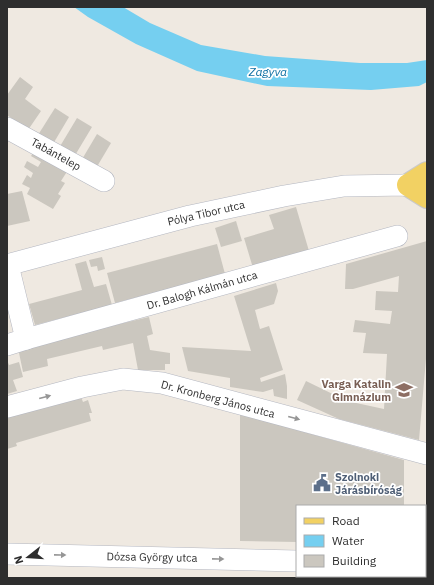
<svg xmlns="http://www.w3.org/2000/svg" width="434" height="585" viewBox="0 0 434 585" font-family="'IBM Plex Sans',sans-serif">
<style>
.water{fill:#75cff0}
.building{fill:#cbc7bf}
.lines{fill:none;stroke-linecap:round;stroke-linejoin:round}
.minor-casing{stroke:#b4b7c1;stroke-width:22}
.major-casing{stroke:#c9c9c9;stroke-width:24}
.minor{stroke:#fff;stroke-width:21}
.major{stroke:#f2d163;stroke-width:22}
.oneway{fill:#969696}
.labels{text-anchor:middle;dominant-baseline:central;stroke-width:3.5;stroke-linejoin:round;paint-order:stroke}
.street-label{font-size:11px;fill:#2e2e2e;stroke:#fff}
.education-label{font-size:11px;font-weight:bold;fill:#785e54;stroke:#fff;text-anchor:end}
.service-label{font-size:11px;font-weight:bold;fill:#4e5e75;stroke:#fff;text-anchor:start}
.water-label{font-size:12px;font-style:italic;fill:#0d6fa3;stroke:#fff}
</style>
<rect width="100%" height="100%" fill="#efe9e1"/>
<path class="water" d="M 74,7 L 123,7 L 150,23 L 201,45 L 265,56 L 360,63 L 407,63 L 427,60 L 427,82 L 419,86 L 371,90 L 267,86 L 197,71 L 136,44 L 88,17 Z"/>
<g class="building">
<path d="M 20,77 L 33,87 L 25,99 L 41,111 L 28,130 L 7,115 L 7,95 Z"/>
<path d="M 55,108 L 69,117 L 53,144 L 38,135 Z"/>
<path d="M 77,118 L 92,127 L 74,157 L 59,148 Z"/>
<path d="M 97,134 L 111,143 L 95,170 L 81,161 Z"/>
<path d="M 35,150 L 68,170 L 61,181 L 65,183 L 58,194 L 61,196 L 53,209 L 27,194 L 30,188 L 22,184 L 27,175 L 31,178 L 33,173 L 24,167 L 27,161 L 38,167 L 41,162 L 31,156 Z"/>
<path d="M 22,191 L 30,221 L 7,226 L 7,194 Z"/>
<path d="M 296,207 L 309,251 L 253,268 L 244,238 L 274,229 L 269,215 Z"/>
<path d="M 236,221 L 242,241 L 221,247 L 215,228 Z"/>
<path d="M 427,241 L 427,347 L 419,440 L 339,419 L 297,400 L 306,381 L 347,401 L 384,409 L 387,354 L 363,353 L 366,333 L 353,332 L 355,320 L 390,324 L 392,311 L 375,310 L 376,291 L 398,292 L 399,276 L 353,289 L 345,289 L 346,264 Z"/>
<path d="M 217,244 L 225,274 L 115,303 L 107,273 Z"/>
<path d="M 102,257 L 105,269 L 98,271 L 97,266 L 91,267 L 89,260 Z"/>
<path d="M 86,261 L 94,287 L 106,284 L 112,305 L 35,325 L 29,304 L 82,290 L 75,264 Z"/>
<path d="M 276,283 L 278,291 L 274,304 L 255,310 L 260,329 L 269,326 L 283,370 L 260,378 L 261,382 L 285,374 L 287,386 L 287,399 L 274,396 L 273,389 L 263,392 L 230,387 L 230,378 L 188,371 L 182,347 L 251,351 L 234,296 Z"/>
<path d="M 149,317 L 153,334 L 147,336 L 150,350 L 170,353 L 170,364 L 165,364 L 165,370 L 138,370 L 133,343 L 103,350 L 102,346 L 47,359 L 48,366 L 23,372 L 18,348 Z"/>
<path d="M 7,360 L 9,365 L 19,362 L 23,377 L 13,380 L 17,391 L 7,394 Z"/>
<path d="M 81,397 L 83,402 L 88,400 L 92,413 L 89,413 L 91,421 L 16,443 L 17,446 L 7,449 L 7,415 Z"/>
<path d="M 240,414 L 404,460 L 404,506 L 297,506 L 297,542 L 240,541 Z"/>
</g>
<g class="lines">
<g class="minor-casing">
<g id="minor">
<path d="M 7,128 L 104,181"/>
<path d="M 7,265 L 190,216 L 284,196 L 344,186 L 408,185 L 424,190"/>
<path d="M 8,265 L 26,339"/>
<path d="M 7,345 L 26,339 L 397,236"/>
<path d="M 7,407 L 82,387 L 123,379 L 162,383 L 427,454"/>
<path d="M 7,554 L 297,561"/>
<path d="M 425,563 L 427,563"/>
</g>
</g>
<g class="major-casing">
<path id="major" d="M 427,173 L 408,185 L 427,197"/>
</g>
<use href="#minor" class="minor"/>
<use href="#major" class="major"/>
</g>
<defs><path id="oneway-solid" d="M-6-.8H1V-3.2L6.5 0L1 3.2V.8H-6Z"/></defs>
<g class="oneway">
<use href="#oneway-solid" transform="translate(45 397) rotate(-15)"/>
<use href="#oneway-solid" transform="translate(294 418) rotate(15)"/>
<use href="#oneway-solid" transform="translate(60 555) rotate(1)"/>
<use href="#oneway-solid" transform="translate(218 559) rotate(1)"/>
</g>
<defs>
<g id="school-bare" transform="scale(1.38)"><path d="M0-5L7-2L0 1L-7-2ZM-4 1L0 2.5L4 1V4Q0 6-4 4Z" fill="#8d6e63" stroke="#fff" stroke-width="2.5" paint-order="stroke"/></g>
<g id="civic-bare" transform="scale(1.38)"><path d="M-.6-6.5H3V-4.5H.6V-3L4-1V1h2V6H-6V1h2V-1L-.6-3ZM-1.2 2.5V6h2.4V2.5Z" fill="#5c6f8a" stroke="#fff" stroke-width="2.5" paint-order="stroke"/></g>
</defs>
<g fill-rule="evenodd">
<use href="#school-bare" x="404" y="390"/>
<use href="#civic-bare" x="322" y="483"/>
</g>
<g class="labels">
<g class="street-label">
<text transform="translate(56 154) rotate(29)">Tabántelep</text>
<text transform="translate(206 213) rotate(-13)">Pólya Tibor utca</text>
<text transform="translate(202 290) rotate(-16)">Dr. Balogh Kálmán utca</text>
<text transform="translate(218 399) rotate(15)">Dr. Kronberg János utca</text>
<text transform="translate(152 557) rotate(1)">Dózsa György utca</text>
</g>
<g class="education-label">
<text x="391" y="384">Varga Katalin<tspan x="391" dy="13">Gimnázium</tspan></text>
</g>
<g class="service-label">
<text x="335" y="477">Szolnoki<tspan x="335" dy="13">Járásbíróság</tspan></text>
</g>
<g class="water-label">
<text x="268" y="71">Zagyva</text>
</g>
</g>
<rect width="434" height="585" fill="none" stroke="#2e2e2e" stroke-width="16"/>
<rect x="296" y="505" width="130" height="72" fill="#ffffff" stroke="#ababab"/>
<rect x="304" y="518" width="20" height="6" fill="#f2d163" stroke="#ababab"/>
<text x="332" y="525" font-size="12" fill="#2e2e2e">Road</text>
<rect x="304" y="535" width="20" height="12" fill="#75cff0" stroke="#ababab"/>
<text x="332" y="545" font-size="12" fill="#2e2e2e">Water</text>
<rect x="304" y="555" width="20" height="12" fill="#cbc7bf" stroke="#ababab"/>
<text x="332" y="565" font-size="12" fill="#2e2e2e">Building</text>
<g transform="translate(28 557) rotate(253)" stroke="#ffffff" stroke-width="3" paint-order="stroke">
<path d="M0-3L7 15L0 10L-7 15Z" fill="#2e2e2e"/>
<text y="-6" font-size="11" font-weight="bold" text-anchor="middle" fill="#2e2e2e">N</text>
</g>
</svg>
